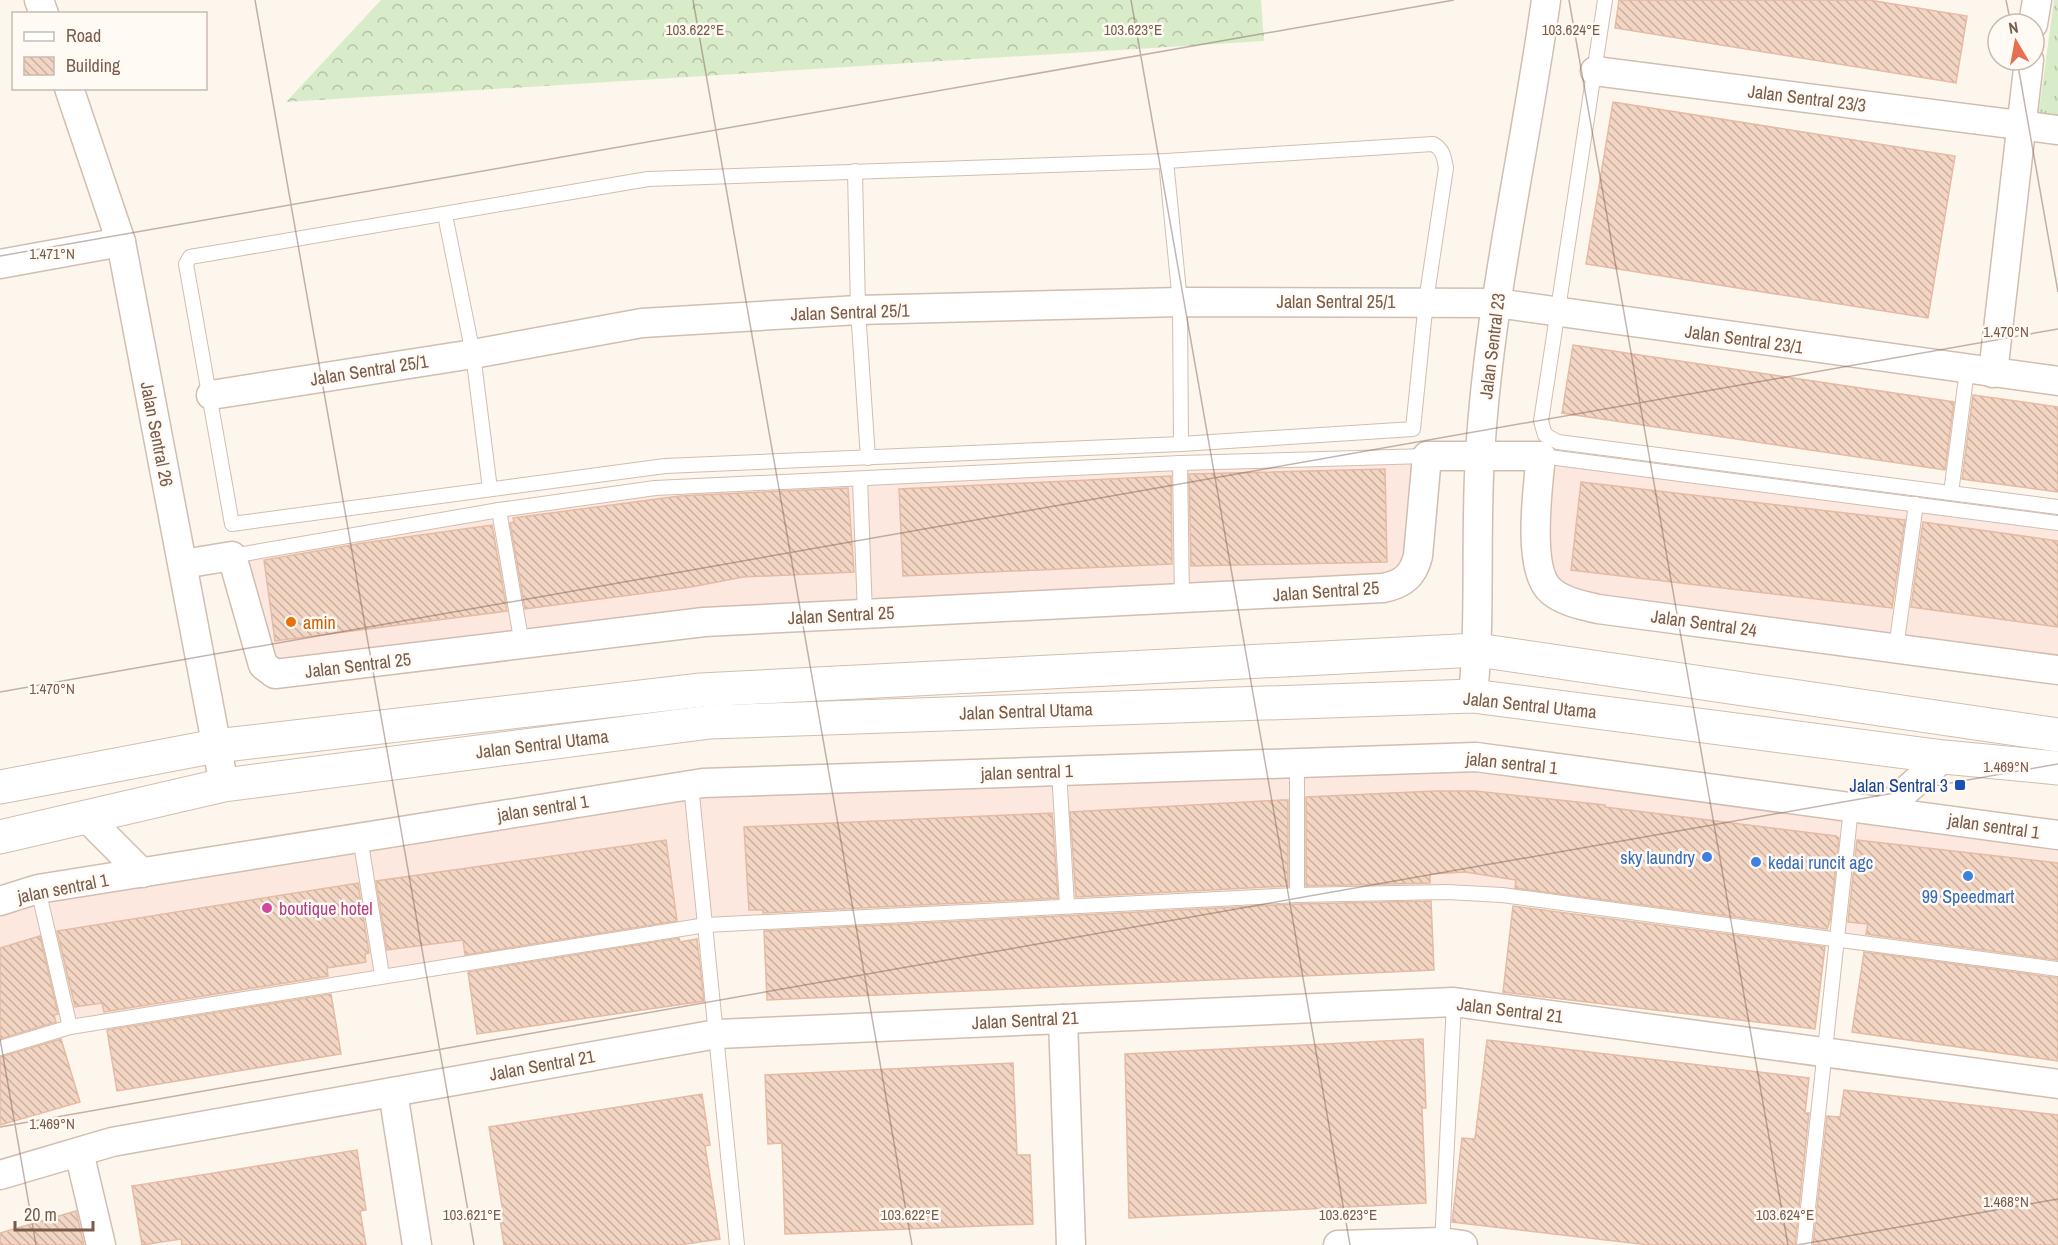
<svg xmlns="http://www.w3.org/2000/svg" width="2058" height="1245" viewBox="0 0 2058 1245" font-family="'Archivo Narrow',sans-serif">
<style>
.commercial{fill:#fde8e0}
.forest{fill:url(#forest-crowns)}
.park{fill:url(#park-tufts)}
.building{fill:url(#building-back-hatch);stroke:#e6bba3;stroke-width:1.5}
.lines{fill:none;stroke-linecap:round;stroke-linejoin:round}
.service-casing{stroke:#d1beb0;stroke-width:16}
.minor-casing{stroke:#d1beb0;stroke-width:31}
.tertiary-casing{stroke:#d1beb0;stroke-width:35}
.service{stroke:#fff;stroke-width:14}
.minor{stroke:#fff;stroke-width:28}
.tertiary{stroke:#fff;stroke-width:33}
.ticks{fill:none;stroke:#7a5c4d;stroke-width:1.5;stroke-opacity:0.45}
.food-dot{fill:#e8710a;stroke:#fffaf3;stroke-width:2}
.transit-dot{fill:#1a4fb4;stroke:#fffaf3;stroke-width:2}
.shop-dot{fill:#3f7fe0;stroke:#fffaf3;stroke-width:2}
.hotel-dot{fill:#d1479c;stroke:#fffaf3;stroke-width:2}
.labels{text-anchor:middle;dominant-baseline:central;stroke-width:5;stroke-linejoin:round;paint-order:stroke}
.street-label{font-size:18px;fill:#7a5c4d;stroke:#fffaf3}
.food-label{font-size:18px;fill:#c56008;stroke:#fffaf3;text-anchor:start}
.transit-label{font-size:18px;fill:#164399;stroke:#fffaf3;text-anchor:end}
.shop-label{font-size:18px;fill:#366cbe;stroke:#fffaf3;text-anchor:end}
.hotel-label{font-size:18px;fill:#b23c85;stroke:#fffaf3;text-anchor:start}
.ticks-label{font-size:15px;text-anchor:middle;fill:#7a5c4d;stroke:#fffaf3;stroke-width:5;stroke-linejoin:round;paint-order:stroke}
</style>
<defs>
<pattern id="forest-crowns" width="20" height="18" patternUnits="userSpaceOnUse" patternTransform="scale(1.5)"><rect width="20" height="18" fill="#d8ecc9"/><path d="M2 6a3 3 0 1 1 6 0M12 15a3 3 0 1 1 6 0" fill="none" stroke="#b4c2a5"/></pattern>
<pattern id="park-tufts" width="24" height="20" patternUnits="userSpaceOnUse" patternTransform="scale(1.5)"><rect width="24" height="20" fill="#d8ecc9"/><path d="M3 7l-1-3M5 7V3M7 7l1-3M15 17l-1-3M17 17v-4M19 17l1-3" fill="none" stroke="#b4c2a5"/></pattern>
<pattern id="building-back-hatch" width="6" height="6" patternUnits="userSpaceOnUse" patternTransform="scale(1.5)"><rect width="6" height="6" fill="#f3d5c3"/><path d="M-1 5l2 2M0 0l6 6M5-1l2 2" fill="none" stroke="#cab0a1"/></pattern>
</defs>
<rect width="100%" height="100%" fill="#fdf6ec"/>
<g class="commercial">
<path d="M 1419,450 L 1424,573 L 704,631 L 279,683 L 238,549 L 657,481 Z"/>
<path d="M 1531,450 L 2058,518 L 2058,679 L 1542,598 Z"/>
<path d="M 1476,747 L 2058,826 L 2058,975 L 1472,897 L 1263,902 L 699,932 L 448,970 L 71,1034 L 0,1055 L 0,893 L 477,809 Z"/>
</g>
<path class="forest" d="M 381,0 L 1261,0 L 1264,41 L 286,102 Z"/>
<path class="park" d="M 2054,0 L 2058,0 L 2058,128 L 2037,126 Z"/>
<g class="building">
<path d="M 1619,0 L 1869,0 L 1967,16 L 1956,83 L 1615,28 Z"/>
<path d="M 1613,102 L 1955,156 L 1928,318 L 1586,264 Z"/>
<path d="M 1573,345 L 1954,402 L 1945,470 L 1562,413 Z"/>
<path d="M 1973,395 L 2058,407 L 2058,492 L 1962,479 Z"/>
<path d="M 1385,469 L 1387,562 L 1191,566 L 1189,474 Z"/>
<path d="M 1171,476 L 1172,564 L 903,576 L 899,489 Z"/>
<path d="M 1581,482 L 1905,520 L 1892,608 L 1571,570 Z"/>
<path d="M 848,488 L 854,572 L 743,577 L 691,587 L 525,609 L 510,523 L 514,522 L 513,518 L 680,496 Z"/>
<path d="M 1923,522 L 2058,541 L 2058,627 L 1911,607 Z"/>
<path d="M 492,525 L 507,611 L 275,641 L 264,560 L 363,543 Z"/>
<path d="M 1435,791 L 1475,791 L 1605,805 L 1605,807 L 1836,836 L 1839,838 L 1830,920 L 1827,929 L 1515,888 L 1516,880 L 1465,872 L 1430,874 L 1430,883 L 1306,886 L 1306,797 Z"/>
<path d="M 1282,800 L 1288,800 L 1288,886 L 1076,897 L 1070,812 Z"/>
<path d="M 1052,813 L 1058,898 L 763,913 L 763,910 L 749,910 L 744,827 Z"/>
<path d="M 666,840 L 677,921 L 465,955 L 463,940 L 387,950 L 376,881 Z"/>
<path d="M 1857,840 L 2058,863 L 2058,960 L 1866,934 L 1868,924 L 1848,922 Z"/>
<path d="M 358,883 L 369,953 L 365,954 L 366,962 L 327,968 L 328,976 L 104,1012 L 102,1003 L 75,1007 L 57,931 Z"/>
<path d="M 1431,901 L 1434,970 L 767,1000 L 764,931 L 1297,904 Z"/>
<path d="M 1513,906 L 1825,947 L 1815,1029 L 1503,992 Z"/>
<path d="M 40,936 L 58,1014 L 54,1015 L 56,1022 L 0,1039 L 0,948 Z"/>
<path d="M 679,938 L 680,942 L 697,939 L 704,1001 L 477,1034 L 468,972 Z"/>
<path d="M 1864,952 L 2058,978 L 2058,1061 L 1852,1032 Z"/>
<path d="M 331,994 L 341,1054 L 117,1091 L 107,1030 Z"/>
<path d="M 61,1039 L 80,1102 L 0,1125 L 0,1057 Z"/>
<path d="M 1423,1039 L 1426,1108 L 1422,1108 L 1426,1203 L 1129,1218 L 1125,1054 Z"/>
<path d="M 1487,1040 L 1809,1078 L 1805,1113 L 1809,1113 L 1795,1245 L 1649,1245 L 1452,1222 L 1462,1138 L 1475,1139 Z"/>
<path d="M 1013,1063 L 1017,1155 L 1030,1155 L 1033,1224 L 785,1234 L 782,1143 L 768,1144 L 765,1075 Z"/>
<path d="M 1844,1090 L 2058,1115 L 2058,1245 L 1813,1245 L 1827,1116 L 1840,1117 Z"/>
<path d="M 702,1094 L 710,1145 L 705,1146 L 720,1239 L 679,1245 L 504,1245 L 499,1213 L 503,1212 L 489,1127 Z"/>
<path d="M 357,1150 L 366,1210 L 360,1211 L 366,1245 L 182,1245 L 181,1239 L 142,1245 L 132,1186 Z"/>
<path d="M 76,1211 L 84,1245 L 0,1245 L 0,1233 Z"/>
</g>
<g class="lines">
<g class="service-casing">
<g id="service">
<path d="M 1605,0 L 1541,421 L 1545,435 L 1558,442 L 2058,507"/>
<path d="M 1433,144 C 1443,149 1444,157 1446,168 L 1426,301 L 1413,429 L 1181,444 L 665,466 L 232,524 L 186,264 L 190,257 L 648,179 L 1166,161 Z"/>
<path d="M 1166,161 L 1180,302 L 1181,444"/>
<path d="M 855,171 L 858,310 L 868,458"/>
<path d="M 445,215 L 473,354 L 490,489"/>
<path d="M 1541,456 L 2058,523"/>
<path d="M 1180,463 L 1182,599"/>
<path d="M 860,479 L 865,614"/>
<path d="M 1951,493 L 1967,370"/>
<path d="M 499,510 L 522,645"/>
<path d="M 232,556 L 499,510 L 655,488 L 1180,463 L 1427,456"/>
<path d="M 1896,648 L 1916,504"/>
<path d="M 1297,763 L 1297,895"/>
<path d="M 1059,771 L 1067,905"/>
<path d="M 691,785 L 737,1245"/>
<path d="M 360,837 L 382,975"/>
<path d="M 38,889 L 70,1027"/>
<path d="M 0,1048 L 70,1027 L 706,925 L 1297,895 L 1447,892 L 1502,895 L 2058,969"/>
<path d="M 1442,1245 L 1454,1002"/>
<path d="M 1804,1245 L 1851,808"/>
</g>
</g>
<g class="minor-casing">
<g id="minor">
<path d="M 39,0 L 44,14"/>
<path d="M 2033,24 L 2037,0"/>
<path d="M 1595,71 L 2058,130"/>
<path d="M 69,88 L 121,242 L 224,785"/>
<path d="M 0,264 L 121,242"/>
<path d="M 1993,373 L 2029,60"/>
<path d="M 211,395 L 473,354 L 642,323 L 858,310 L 1180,302 L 1496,303 L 2058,381"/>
<path d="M 183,564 L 232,556 L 263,665 L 275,674 L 704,622 L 1383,588 C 1403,584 1413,576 1418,556 L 1427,456 L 1541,456 C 1538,486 1526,570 1551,591 C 1564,602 1582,605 1598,609 L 2058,670"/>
<path d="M 1473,696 C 1481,615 1475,535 1480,455 C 1489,301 1525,152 1546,0"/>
<path d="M 1883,811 L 1944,757"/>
<path d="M 85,816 L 142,873"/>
<path d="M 0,901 L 38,889 L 703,783 L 1476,757 L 2058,835"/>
<path d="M 1063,1019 L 1071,1245"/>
<path d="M 393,1092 L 417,1245"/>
<path d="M 79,1152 L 101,1245"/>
<path d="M 0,1175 L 112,1142 L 717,1034 L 1063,1019 L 1454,1002 L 2058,1084"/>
<path d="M 1338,1245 L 1442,1242 L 1463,1245"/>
</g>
</g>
<g class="tertiary-casing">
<g id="tertiary">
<path d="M 0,787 L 216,746 L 701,690 L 1477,650 L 2058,735"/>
<path d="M 0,837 L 224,785 L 710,722 L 1473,696 L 1944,757 L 2058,768"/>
</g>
</g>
<use href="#service" class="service"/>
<use href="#minor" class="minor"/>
<use href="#tertiary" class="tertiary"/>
</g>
<path class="ticks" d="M 255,0 L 474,1245M 693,0 L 912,1245M 1131,0 L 1350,1245M 1569,0 L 1788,1245M 2006,0 L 2011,24M 2017,60 L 2058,292M 0,256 L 1454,0M 0,692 L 2058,329M 0,1039 L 36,1245M 0,1127 L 2058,764M 1797,1245 L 2058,1199"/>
<circle class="food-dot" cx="291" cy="622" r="6"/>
<rect class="transit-dot" x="1954" y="779" width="12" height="12" rx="3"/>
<g class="shop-dot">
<circle cx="1707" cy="857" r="6"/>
<circle cx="1756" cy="862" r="6"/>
<circle cx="1968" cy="876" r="6"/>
</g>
<circle class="hotel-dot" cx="267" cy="908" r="6"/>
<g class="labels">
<g class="street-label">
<text transform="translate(1807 98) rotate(7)">Jalan Sentral 23/3</text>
<text x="1336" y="301">Jalan Sentral 25/1</text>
<text transform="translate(850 312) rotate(-2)">Jalan Sentral 25/1</text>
<text transform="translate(1744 339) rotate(8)">Jalan Sentral 23/1</text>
<text transform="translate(1492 346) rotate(-83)">Jalan Sentral 23</text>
<text transform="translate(369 370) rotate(-9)">Jalan Sentral 25/1</text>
<text transform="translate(157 434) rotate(79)">Jalan Sentral 26</text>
<text transform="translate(1326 591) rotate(-4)">Jalan Sentral 25</text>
<text transform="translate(841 615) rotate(-3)">Jalan Sentral 25</text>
<text transform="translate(1704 623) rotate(8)">Jalan Sentral 24</text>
<text transform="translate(358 665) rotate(-7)">Jalan Sentral 25</text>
<text transform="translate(1530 705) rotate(6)">Jalan Sentral Utama</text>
<text transform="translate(1026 711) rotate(-2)">Jalan Sentral Utama</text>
<text transform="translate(542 744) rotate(-7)">Jalan Sentral Utama</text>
<text transform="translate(1512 763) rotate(6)">jalan sentral 1</text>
<text transform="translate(1027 772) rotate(-2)">jalan sentral 1</text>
<text transform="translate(543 808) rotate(-9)">jalan sentral 1</text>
<text transform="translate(1994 826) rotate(8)">jalan sentral 1</text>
<text transform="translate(63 888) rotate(-11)">jalan sentral 1</text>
<text transform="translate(1510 1010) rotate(7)">Jalan Sentral 21</text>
<text transform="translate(1025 1020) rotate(-3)">Jalan Sentral 21</text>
<text transform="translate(542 1065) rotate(-10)">Jalan Sentral 21</text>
</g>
<g class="food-label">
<text x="303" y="622">amin</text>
</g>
<g class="transit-label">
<text x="1948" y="785">Jalan Sentral 3</text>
</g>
<g class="shop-label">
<text x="1695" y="857">sky laundry</text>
<text x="1768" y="862" text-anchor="start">kedai runcit agc</text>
<text x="1968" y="896" text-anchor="middle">99 Speedmart</text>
</g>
<g class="hotel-label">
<text x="279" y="908">boutique hotel</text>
</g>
</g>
<g class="ticks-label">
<text x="695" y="35">103.622°E</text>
<text x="1133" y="35">103.623°E</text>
<text x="1571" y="35">103.624°E</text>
<text x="52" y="259">1.471°N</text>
<text x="2006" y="337">1.470°N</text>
<text x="52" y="694">1.470°N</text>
<text x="2006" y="772">1.469°N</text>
<text x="52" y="1129">1.469°N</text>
<text x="2006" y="1207">1.468°N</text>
<text x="472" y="1220">103.621°E</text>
<text x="910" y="1220">103.622°E</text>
<text x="1348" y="1220">103.623°E</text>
<text x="1785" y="1220">103.624°E</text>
</g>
<rect x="12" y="12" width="195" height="78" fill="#fffaf3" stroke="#cabbb1" stroke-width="1.5"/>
<rect x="24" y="32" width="30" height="9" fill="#ffffff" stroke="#cabbb1" stroke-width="1.5"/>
<text x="66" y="42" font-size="18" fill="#7a5c4d">Road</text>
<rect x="24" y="57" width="30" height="18" fill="url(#building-back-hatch)" stroke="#cabbb1" stroke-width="1.5"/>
<text x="66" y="72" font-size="18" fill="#7a5c4d">Building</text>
<g transform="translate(2016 42) rotate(350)"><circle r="28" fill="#fffaf3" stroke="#cabbb1" stroke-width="1.5"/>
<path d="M0-4.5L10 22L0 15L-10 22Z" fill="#e76f51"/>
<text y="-9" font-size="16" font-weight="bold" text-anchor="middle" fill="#7a5c4d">N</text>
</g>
<path d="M15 1221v9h78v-9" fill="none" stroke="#7a5c4d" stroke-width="3"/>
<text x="24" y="1221" font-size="18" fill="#7a5c4d" stroke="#fffaf3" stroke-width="4.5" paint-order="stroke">20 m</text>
</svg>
